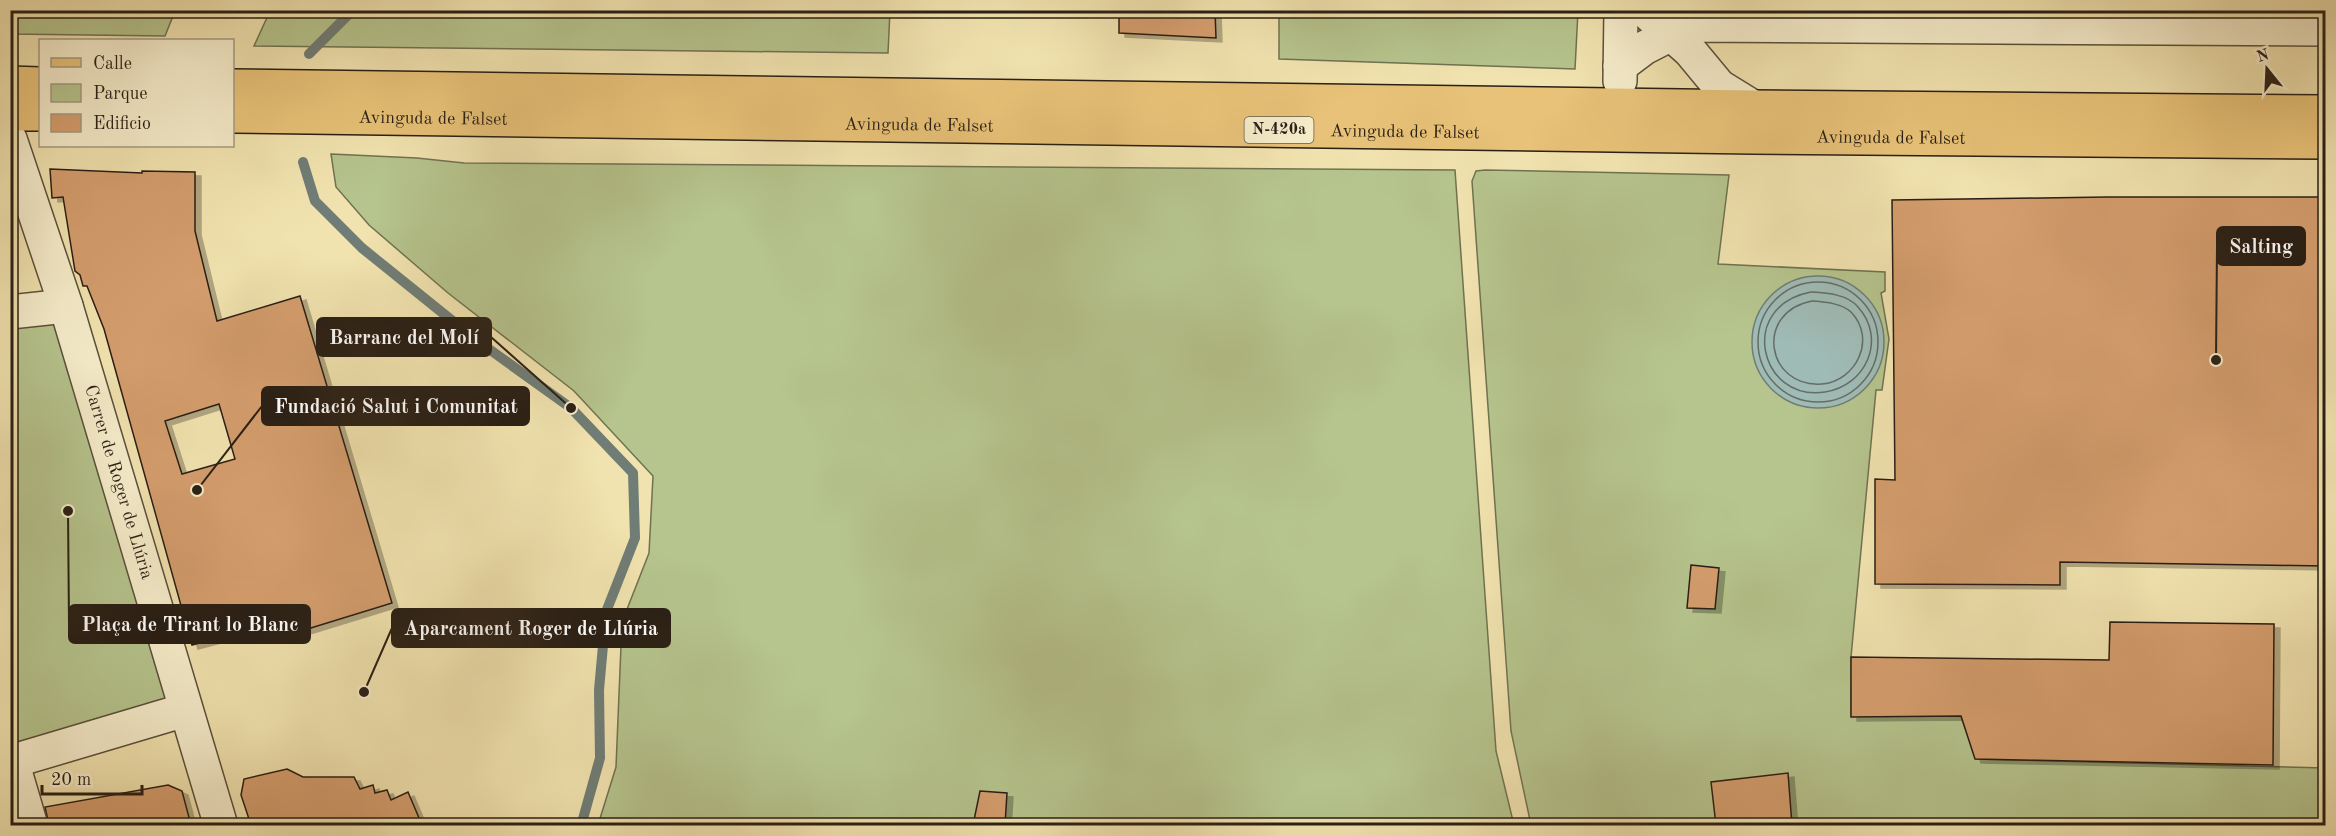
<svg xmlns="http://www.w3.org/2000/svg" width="2336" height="836" viewBox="0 0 2336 836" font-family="'Old Standard TT',serif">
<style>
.green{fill:#b6c48d;stroke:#707251;stroke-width:1.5}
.water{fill:#9fbbb6;stroke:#707d76;stroke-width:1.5}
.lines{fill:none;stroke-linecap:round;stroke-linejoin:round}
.shore{stroke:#646d66;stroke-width:1.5}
.stream{stroke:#707d76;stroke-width:10}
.building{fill:#d49d6d;stroke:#291f15;stroke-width:1.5;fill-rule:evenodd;filter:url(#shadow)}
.minor-casing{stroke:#5b503c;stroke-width:36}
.major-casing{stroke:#291f15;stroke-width:36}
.minor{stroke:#f6edcb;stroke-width:33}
.major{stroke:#e8c278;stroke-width:33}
.labels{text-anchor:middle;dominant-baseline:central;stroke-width:6;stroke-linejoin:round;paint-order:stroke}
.shield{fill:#f6edcb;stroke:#665d4c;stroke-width:1.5}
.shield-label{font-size:16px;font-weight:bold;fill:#291f15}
.street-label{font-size:18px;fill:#291f15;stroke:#f6edcb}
.leader{fill:none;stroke:#291f15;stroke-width:2}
.callout-dot{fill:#291f15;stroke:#f6edcb;stroke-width:2}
.callout{fill:#291f15;stroke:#291f15;stroke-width:2}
.callout-label{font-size:20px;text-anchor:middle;font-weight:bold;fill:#fff}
</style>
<defs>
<filter id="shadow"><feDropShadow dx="6" dy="4" stdDeviation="0" flood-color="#0004"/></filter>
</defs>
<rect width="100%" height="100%" fill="#f1e3af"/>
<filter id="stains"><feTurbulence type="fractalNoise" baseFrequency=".00333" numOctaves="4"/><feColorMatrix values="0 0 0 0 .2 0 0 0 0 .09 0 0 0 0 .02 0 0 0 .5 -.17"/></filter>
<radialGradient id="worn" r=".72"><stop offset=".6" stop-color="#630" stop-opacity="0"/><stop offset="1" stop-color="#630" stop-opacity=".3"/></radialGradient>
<g class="green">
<path d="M 11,10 L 175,10 L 175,11 L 165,36 L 11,34 Z"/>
<path d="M 270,11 L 889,10 L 890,11 L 888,53 L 254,46 Z"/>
<path d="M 1279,11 L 1578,11 L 1575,69 L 1279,59 Z"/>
<path d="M 331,154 L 417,158 L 464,163 L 1455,170 L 1496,751 L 1514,825 L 598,825 L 616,767 L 622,622 L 649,553 L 653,476 L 574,391 L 448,293 L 369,225 L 336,187 Z"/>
<path d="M 1485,170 L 1729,175 L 1718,264 L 1885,272 L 1885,291 L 1881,293 L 1889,339 L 1882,390 L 1876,390 L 1851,657 L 1851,716 L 1961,716 L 1976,759 L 2325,768 L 2325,825 L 1531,825 L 1511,731 L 1472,181 L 1476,171 Z"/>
<path d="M 66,306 L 185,710 L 11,762 L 11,312 Z"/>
</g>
<circle class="water" cx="1818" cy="342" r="66"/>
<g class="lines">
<g class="shore">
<circle cx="1818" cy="342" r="60"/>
<path d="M 1811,292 C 1827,293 1847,294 1858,307 C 1887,339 1866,386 1825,392 C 1759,402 1737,306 1811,292 Z"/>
<path d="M 1812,301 C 1825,302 1841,303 1851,312 C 1877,339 1856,381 1822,384 C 1766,388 1754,312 1812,301 Z"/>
</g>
<g class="stream">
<path d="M 309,54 L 353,10"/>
<path d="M 303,162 L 315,201 L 362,248 L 475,339 L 571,408 L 633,473 L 635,538 L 606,612 L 599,690 L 600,758 L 581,826"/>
</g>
</g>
<g class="building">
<path d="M 1119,10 L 1215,10 L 1216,38 L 1119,33 Z"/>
<path d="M 50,169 L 142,173 L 142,171 L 195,172 L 195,231 L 217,321 L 300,296 L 392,603 L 288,635 L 283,621 L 192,645 L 104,329 L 87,286 L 83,286 L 80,275 L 75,271 L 63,197 L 52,198 ZM 219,404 L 235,459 L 182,474 L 165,421 Z"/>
<path d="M 2107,197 L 2325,197 L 2325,566 L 2060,562 L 2060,585 L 1875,584 L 1875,479 L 1895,480 L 1892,200 Z"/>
<path d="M 1691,565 L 1719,568 L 1715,609 L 1687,608 Z"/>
<path d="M 2110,622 L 2274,624 L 2273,765 L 1975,759 L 1961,716 L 1851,717 L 1851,657 L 2109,660 Z"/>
<path d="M 287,769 L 303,777 L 354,777 L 360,789 L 373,785 L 375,793 L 387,790 L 391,800 L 408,792 L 422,825 L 251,825 L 241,795 L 244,779 Z"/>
<path d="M 1788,773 L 1792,825 L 1716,825 L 1711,782 Z"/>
<path d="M 168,785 L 182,791 L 191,825 L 49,825 L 45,807 Z"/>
<path d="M 980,791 L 1007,793 L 1005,825 L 973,825 Z"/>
</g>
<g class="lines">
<g class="minor-casing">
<g id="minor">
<path d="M 1644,10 L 1690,51 L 1719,86 L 1753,107"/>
<path d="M 1620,66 L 1644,48 L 1689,25 L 2326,29"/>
<path d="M 1620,81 L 1621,10"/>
<path id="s1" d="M 10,139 L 66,306 L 221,826"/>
<path d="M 10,312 L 66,306"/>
<path d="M 12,761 L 31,826"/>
<path d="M 10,762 L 185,710"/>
</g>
</g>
<g class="major-casing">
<g id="major">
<path d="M 10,83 L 40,84"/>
<path d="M 232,86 L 1753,107 L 2326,112"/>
<path d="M 10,114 L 40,114"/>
<path id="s2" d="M 232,116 L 1753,137 L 2326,142"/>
</g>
</g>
<use href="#minor" class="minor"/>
<use href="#major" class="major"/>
</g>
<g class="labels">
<rect class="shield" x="1244.5" y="117" width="69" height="26" rx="4.5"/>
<g class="shield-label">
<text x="1279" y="130">N-420a</text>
</g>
<g class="street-label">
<text stroke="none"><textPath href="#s2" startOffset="201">Avinguda de Falset</textPath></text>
<text stroke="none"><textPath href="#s2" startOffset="687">Avinguda de Falset</textPath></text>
<text stroke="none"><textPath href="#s2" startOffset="1173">Avinguda de Falset</textPath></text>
<text stroke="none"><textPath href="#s2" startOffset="1659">Avinguda de Falset</textPath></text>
<text stroke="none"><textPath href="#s1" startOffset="360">Carrer de Roger de Llúria</textPath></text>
</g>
</g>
<path class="leader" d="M2216 360L2217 246M571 408L491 337M197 490L262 406M68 511L69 624M364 692L392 628"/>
<g class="callout-dot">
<circle cx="2216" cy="360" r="6"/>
<circle cx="571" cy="408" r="6"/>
<circle cx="197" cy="490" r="6"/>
<circle cx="68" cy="511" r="6"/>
<circle cx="364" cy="692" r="6"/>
</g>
<g class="callout">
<rect x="2217" y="227" width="88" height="38" rx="6"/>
<rect x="317" y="318" width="174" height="38" rx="6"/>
<rect x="262" y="387" width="267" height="38" rx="6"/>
<rect x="69" y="605" width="241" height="38" rx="6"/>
<rect x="392" y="609" width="278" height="38" rx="6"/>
</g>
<g class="callout-label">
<text x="2261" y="253">Salting</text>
<text x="404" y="344">Barranc del Molí</text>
<text x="396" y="413">Fundació Salut i Comunitat</text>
<text x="190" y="631">Plaça de Tirant lo Blanc</text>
<text x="531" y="635">Aparcament Roger de Llúria</text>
</g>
<rect width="2336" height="836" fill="none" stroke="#f1e3af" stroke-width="36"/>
<rect x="12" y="12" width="2312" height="812" fill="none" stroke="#291f15" stroke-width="3"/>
<rect x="18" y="18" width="2300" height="800" fill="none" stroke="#291f15" stroke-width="1.5"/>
<rect x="39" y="39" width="195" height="108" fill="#f6edcb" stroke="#a49b82" stroke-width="1.5"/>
<rect x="51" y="58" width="30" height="9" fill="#e8c278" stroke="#a49b82" stroke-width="1.5"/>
<text x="93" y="69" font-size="18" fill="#291f15">Calle</text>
<rect x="51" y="84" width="30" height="18" fill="#b6c48d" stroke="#a49b82" stroke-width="1.5"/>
<text x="93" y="99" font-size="18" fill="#291f15">Parque</text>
<rect x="51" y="114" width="30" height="18" fill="#d49d6d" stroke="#a49b82" stroke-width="1.5"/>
<text x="93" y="129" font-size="18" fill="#291f15">Edificio</text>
<g transform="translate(2267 69) rotate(342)" stroke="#f6edcb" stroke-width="4.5" paint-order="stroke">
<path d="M0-4.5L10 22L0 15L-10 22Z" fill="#291f15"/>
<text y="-9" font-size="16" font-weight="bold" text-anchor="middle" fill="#291f15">N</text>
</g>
<path d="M42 785v9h100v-9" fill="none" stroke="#291f15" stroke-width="3"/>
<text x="51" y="785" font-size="18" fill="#291f15" stroke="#f6edcb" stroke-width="4.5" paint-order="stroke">20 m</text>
<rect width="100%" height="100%" filter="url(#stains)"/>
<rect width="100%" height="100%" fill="url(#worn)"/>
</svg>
